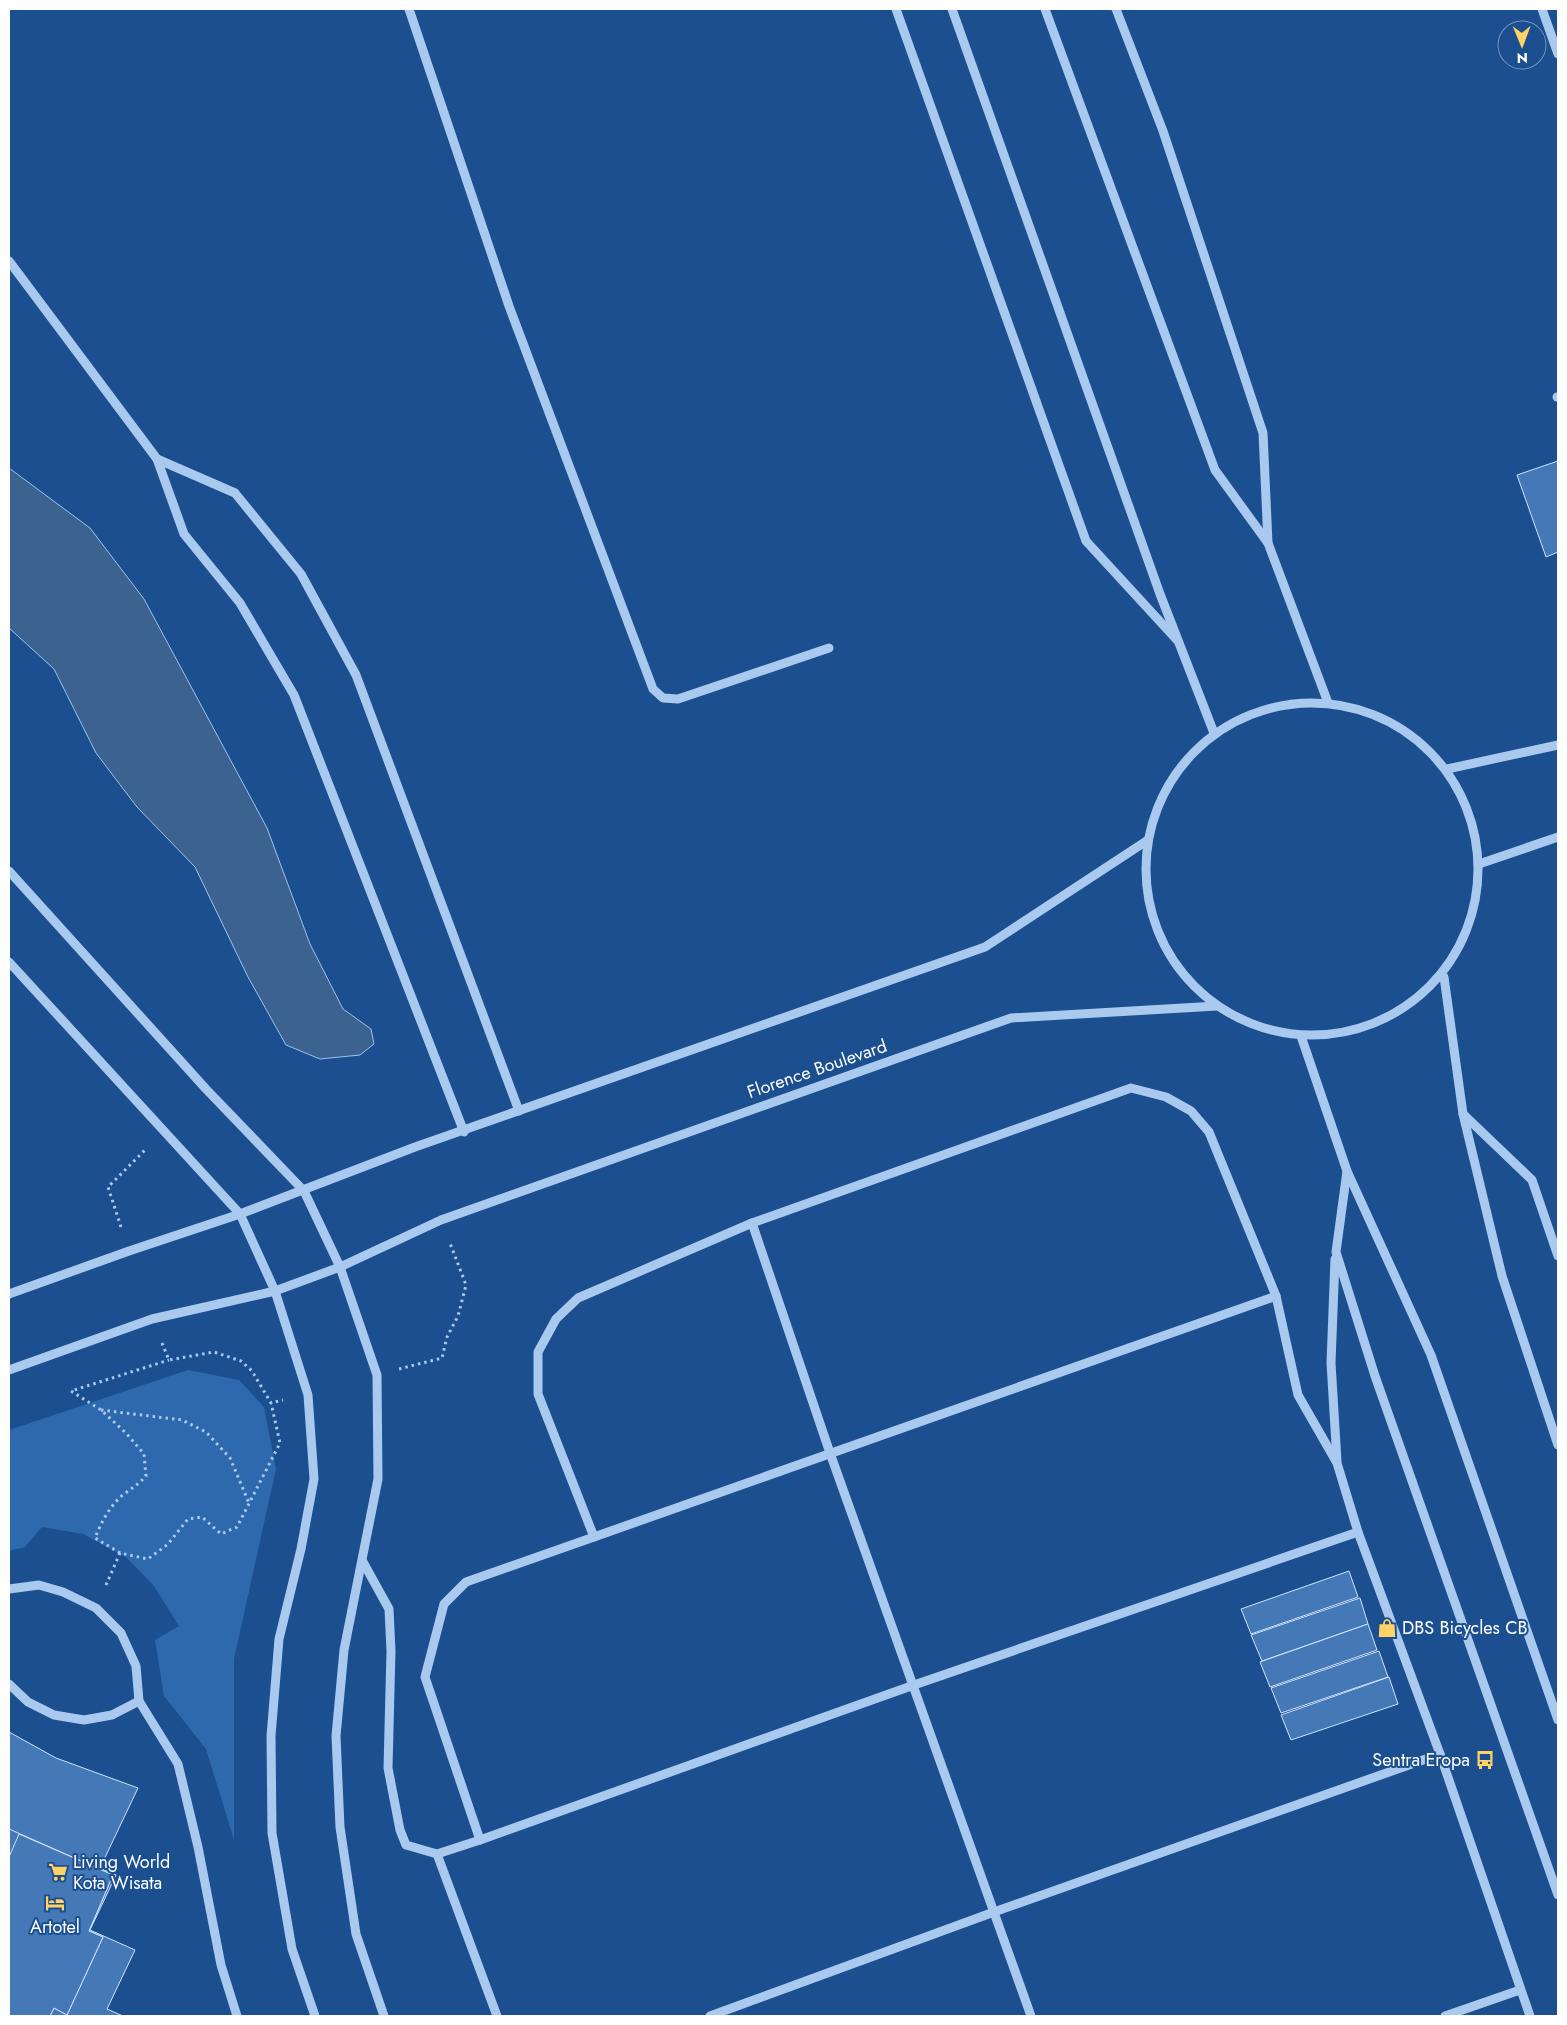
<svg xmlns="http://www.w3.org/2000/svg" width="1567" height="2025" viewBox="0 0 1567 2025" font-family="Jost,sans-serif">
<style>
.green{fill:#2e69ad}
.water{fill:#3c6290;stroke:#9cc4f0}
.building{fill:#4478b7;stroke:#cfe3fa}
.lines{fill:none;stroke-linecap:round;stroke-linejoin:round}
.path{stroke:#a9c9ee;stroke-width:3;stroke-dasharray:2.5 4;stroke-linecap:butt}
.minor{stroke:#a9c9ee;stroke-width:9}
.labels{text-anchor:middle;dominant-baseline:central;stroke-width:4;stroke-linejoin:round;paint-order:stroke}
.street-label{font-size:18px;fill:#fff;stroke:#1b4f8f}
.poi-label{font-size:18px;fill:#fff;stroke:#1b4f8f;text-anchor:start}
</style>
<rect width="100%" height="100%" fill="#1b4f8f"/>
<path class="green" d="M 188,1370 L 239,1380 L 264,1407 L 276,1469 L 234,1659 L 234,1840 L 206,1749 L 164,1696 L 155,1640 L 179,1626 L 154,1586 L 126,1557 L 83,1534 L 42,1527 L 25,1547 L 9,1551 L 9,1430 Z"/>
<path class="water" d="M 9,468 L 90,528 L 144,599 L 267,828 L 310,944 L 343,1009 L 371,1029 L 374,1044 L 360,1055 L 320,1059 L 286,1045 L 248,977 L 195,867 L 137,807 L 96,753 L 54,669 L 9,628 Z"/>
<g class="building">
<path d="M 1558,461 L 1558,552 L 1546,557 L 1517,475 Z"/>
<path d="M 1349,1571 L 1358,1597 L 1251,1634 L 1241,1609 Z"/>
<path d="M 1360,1598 L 1368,1624 L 1262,1661 L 1251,1635 Z"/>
<path d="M 1368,1624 L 1377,1650 L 1270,1687 L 1260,1662 Z"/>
<path d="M 1379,1651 L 1388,1677 L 1281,1713 L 1271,1688 Z"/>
<path d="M 1389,1677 L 1398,1704 L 1291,1740 L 1281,1715 Z"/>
<path d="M 9,1732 L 56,1758 L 138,1788 L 100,1868 L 116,1875 L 90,1930 L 135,1950 L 107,2009 L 123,2016 L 9,2016 Z"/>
<path d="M 9,1829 L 113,1875 L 89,1931 L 103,1937 L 67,2015 L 54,2008 L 50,2016 L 9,2016 Z"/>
<path d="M 19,1834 L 113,1875 L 89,1931 L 103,1937 L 67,2015 L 54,2008 L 50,2016 L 9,2016 L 9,1857 Z"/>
</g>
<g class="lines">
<g class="path">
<path d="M 121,1227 L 108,1187 L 146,1149"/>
<path d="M 162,1343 L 169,1360 L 214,1352 L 241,1361 L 252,1371 L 271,1403 L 283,1400"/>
<path d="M 399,1369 L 442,1358 L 447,1337 L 458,1316 L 466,1285 L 450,1243"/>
<path d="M 101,1410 L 182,1420 L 206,1432 L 230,1458 L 249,1503"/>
<path d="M 120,1553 L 95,1538 C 101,1523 110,1505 124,1494 C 132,1488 139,1484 146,1476 L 144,1454 L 126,1433 L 101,1410 L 71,1391 L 169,1360"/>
<path d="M 106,1585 L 120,1553 L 148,1559 L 168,1544 L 188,1519 L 202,1517 L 221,1534 L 237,1527 L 280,1443 L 271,1403"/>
</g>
<g class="minor">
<path d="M 409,9 L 509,306 L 653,689 L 663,698 L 678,699 L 829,648"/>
<path d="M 896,9 L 1086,541 L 1177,640"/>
<path d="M 952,9 L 1160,594 L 1214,733"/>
<path d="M 1045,9 L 1215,470 L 1268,543 L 1327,700"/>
<path d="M 1116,9 L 1163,131 L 1263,433 L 1268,543"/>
<path d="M 1542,9 L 1558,54"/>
<path d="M 9,261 L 157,459"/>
<path d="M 1557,397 L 1558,397"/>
<circle cx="1312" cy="869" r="166"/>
<path d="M 1447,769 L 1558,745"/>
<path d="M 1479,864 L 1558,837"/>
<path d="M 9,871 L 206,1089 L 304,1191 L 340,1267 L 377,1375 L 378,1479 L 344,1650 L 336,1736 L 340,1827 L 356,1934 L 384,2016"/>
<path d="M 9,962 L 240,1214 L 275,1291 L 308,1395 L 314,1479 L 301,1549 L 279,1639 L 271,1736 L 272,1833 L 292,1949 L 315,2016"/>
<path d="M 1444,977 L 1463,1114 L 1502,1276 L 1558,1445"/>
<path d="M 1301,1036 L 1347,1171 L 1431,1355 L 1558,1720"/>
<path d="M 1463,1114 L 1532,1180 L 1558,1256"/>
<path d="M 464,1132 L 294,695 L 240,603 L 184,534 L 157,459 L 235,493 L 301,574 L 356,675 L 519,1111"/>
<path d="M 1347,1171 L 1336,1252 L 1375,1376 L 1558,1895"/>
<path d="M 752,1223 L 830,1453 L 1031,2016"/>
<path d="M 1335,1259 L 1331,1363 L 1337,1461"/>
<path d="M 9,1294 L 129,1251 L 240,1214 L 415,1147 L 985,947 L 1148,840"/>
<path d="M 9,1370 L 152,1319 L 275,1291 L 340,1267 L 441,1220 L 1011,1018 L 1217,1006"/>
<path d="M 594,1537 L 1276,1296"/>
<path d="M 363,1562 L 389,1609 L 391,1651 L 388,1768 L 400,1830 L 406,1845 L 437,1854 L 480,1840 L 914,1685 L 1358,1532"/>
<path d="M 9,1589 L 39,1585 L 63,1592 L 96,1608 L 121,1633 L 136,1666 L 139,1701 L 112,1715 L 84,1720 L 54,1715 L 28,1702 L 9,1684"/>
<path d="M 139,1701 L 178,1764 L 198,1847 L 221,1965 L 237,2016"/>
<path d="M 480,1840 L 425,1677 L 444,1604 L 466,1582 L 594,1537 L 538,1394 L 538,1352 L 556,1319 L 578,1298 L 752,1223 L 1131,1088 L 1166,1097 L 1191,1111 L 1209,1132 L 1276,1296 L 1298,1395 L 1337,1463 L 1358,1532 L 1440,1754 L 1530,2016"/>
<path d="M 437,1854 L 497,2016"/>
<path d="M 710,2016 L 994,1912 L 1440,1754"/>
<path d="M 1445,2016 L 1520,1990"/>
</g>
</g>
<defs>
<g id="shop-bare" transform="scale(1.5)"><path d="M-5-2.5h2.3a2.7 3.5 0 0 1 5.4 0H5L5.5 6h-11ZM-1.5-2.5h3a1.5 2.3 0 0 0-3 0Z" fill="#ffd166" stroke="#1b4f8f" stroke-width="2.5" paint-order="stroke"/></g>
<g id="bus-bare" transform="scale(1.5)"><path d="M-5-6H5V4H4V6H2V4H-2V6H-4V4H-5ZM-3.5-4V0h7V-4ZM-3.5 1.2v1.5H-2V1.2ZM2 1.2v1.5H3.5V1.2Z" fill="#ffd166" stroke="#1b4f8f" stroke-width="2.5" paint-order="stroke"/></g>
<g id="supermarket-bare" transform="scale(1.5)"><path d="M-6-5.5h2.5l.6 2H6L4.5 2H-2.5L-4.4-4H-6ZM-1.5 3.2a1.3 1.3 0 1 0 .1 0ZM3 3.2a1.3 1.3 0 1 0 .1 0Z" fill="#ffd166" stroke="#1b4f8f" stroke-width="2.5" paint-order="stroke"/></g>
<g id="hotel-bare" transform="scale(1.5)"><path d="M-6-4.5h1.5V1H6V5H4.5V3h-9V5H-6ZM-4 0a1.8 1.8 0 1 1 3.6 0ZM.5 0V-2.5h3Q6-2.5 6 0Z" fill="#ffd166" stroke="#1b4f8f" stroke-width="2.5" paint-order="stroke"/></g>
</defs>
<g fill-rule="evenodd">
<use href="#shop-bare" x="1387" y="1628"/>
<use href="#bus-bare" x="1485" y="1760"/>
<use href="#supermarket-bare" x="58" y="1872"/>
<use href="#hotel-bare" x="55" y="1903"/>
</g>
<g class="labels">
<g class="street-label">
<text transform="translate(817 1069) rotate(-19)">Florence Boulevard</text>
</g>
<g class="poi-label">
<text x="1402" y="1628">DBS Bicycles CB</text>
<text x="1470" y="1760" text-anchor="end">Sentra Eropa</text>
<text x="73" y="1862">Living World<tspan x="73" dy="21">Kota Wisata</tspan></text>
<text x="55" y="1927" text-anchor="middle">Artotel</text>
</g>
</g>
<rect width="1567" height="2025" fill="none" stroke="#ffffff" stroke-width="20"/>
<g transform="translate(1522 45) rotate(179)"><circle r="24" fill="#1b4f8f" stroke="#7695bc"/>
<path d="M0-4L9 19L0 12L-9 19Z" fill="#ffd166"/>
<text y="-8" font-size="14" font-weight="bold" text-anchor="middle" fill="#ffffff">N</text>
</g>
</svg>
